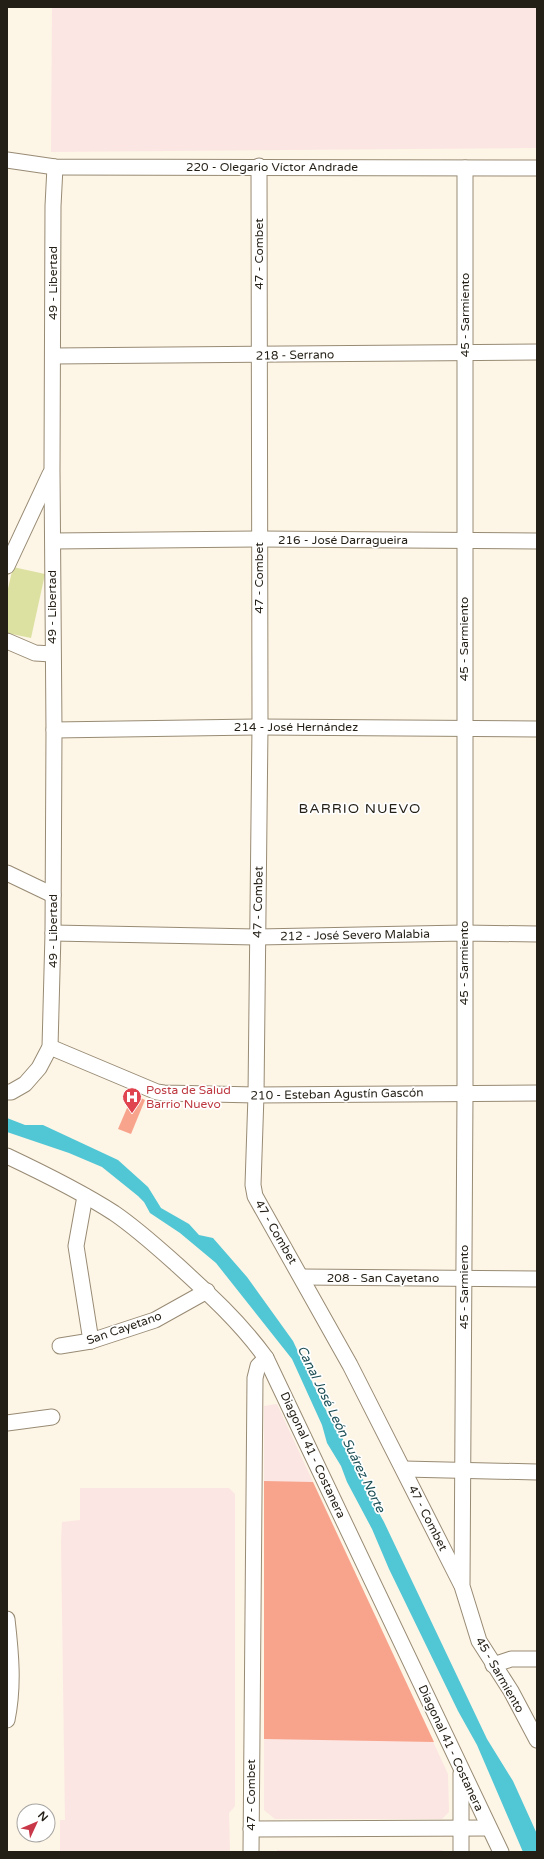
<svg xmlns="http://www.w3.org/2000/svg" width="544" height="1859" viewBox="0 0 544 1859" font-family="'Varela Round',sans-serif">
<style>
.industrial{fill:#fce6e3}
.green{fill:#dce1a2}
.water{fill:#51c6d5}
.building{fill:#f8a48d}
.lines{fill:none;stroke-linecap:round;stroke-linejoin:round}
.minor-casing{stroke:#988b74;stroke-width:17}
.minor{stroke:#fff;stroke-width:15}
.labels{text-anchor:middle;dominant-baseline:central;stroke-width:3.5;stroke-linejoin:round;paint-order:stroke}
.street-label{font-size:12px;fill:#241f16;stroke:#fff}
.health-label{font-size:12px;fill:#be3a42;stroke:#fff;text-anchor:start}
.water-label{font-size:13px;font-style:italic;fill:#1d5056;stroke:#fff}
.quarter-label{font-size:14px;letter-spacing:1px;fill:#241f16;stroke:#fff}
</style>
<rect width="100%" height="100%" fill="#fdf5e6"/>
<g class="industrial">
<path d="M 52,7 L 537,7 L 537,148 L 51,152 Z"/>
<path d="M 277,1404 L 448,1774 L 449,1812 L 442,1819 L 275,1819 L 264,1810 L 264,1406 Z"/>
<path d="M 80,1488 L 229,1488 L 235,1494 L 235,1806 L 229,1813 L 230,1852 L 60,1852 L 60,1820 L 65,1820 L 61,1541 L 62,1522 L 80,1520 Z"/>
<path d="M 277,1850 L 442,1850 L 444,1852 L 277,1852 Z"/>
</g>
<path class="green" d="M 13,567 L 45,574 L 31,638 L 7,633 L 7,593 Z"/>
<path class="water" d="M 7,1118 L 25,1125 L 43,1125 L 118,1160 L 148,1187 L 161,1208 L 189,1224 L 199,1235 L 213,1238 L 247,1277 L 293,1341 L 323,1405 L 352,1455 L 374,1504 L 384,1522 L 487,1739 L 513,1781 L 537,1834 L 537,1852 L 523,1852 L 477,1745 L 458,1711 L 389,1569 L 372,1529 L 347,1482 L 341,1466 L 327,1443 L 322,1425 L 292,1359 L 216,1263 L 180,1233 L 150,1213 L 144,1202 L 138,1196 L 102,1167 L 69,1153 L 7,1132 Z"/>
<g class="building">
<path d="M 133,1094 L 145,1100 L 131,1134 L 118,1129 Z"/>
<path d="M 264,1481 L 313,1482 L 434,1742 L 264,1739 Z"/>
</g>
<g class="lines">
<g class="minor-casing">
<g id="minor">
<path d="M 7,160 L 55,167 L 537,168"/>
<path d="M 259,166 L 260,727 L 256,1095 L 253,1185 L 255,1196 L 350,1365 L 461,1584"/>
<path d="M 465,168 L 465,1093 L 462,1586 L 479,1641 L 511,1691 L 537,1740"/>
<path d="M 53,356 L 537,352"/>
<path d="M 53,541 L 259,539 L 537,541"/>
<path d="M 7,566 L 50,474"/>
<path d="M 7,641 L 35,653 L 52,654"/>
<path d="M 54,730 L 260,727 L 537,729"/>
<path d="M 7,873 L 53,895"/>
<path d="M 53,933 L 258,937 L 464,933 L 537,934"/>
<path d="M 50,1047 L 157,1092 L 164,1093 L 256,1095 L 537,1093"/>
<path d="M 7,1092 L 11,1092 L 25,1084 L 39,1068 L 50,1047 L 53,933 L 54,730 L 52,471 L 53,206 L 55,167"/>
<path d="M 7,1156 C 43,1173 80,1191 114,1213 C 136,1228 156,1246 175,1263 C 208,1293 240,1322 266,1358 L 501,1852"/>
<path d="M 85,1196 L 76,1246 L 91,1341"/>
<path d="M 302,1277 L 537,1279"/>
<path d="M 60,1346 L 91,1341 L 155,1320 L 207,1291"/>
<path d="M 7,1423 L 52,1417"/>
<path d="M 404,1469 L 537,1472"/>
<path d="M 7,1619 C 11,1654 14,1686 7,1720"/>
<path d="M 493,1665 L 511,1659 L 537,1659"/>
<path d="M 461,1773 L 461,1852"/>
<path d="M 251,1829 L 489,1828"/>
<path d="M 251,1852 L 255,1378 L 258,1366 L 266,1358"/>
</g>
</g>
<use href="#minor" class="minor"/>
</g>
<defs>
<g id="hospital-pin" transform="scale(1)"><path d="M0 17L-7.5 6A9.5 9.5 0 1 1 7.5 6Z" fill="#e0444e" stroke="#fff"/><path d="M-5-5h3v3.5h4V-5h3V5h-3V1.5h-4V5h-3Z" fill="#fff"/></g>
</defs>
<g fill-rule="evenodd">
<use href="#hospital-pin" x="132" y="1097"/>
</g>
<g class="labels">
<g class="street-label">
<text x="272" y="167">220 - Olegario Víctor Andrade</text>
<text transform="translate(259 254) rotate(-90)">47 - Combet</text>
<text transform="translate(53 283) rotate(-90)">49 - Libertad</text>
<text transform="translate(465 315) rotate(-90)">45 - Sarmiento</text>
<text transform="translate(295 355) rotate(-1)">218 - Serrano</text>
<text x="343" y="540">216 - José Darragueira</text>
<text transform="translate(259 578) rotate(-90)">47 - Combet</text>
<text transform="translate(52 607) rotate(-90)">49 - Libertad</text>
<text transform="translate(464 639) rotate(-90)">45 - Sarmiento</text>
<text x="296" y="727">214 - José Hernández</text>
<text transform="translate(258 902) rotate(-89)">47 - Combet</text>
<text transform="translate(53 931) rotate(-90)">49 - Libertad</text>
<text transform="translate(355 935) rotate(-1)">212 - José Severo Malabia</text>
<text transform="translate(464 963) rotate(-90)">45 - Sarmiento</text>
<text transform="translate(337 1094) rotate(-1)">210 - Esteban Agustín Gascón</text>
<text transform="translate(276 1232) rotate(60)">47 - Combet</text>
<text x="383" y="1278">208 - San Cayetano</text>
<text transform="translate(464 1287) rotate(-90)">45 - Sarmiento</text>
<text transform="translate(124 1328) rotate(-19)">San Cayetano</text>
<text transform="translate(313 1455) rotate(65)">Diagonal 41 - Costanera</text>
<text transform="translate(428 1518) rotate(63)">47 - Combet</text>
<text transform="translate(500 1675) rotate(60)">45 - Sarmiento</text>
<text transform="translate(451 1748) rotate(65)">Diagonal 41 - Costanera</text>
<text transform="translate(251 1795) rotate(-90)">47 - Combet</text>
</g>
<g class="health-label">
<text x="146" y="1090">Posta de Salud<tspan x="146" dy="14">Barrio Nuevo</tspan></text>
</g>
<g class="water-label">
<text transform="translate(341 1429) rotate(64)">Canal José León Suárez Norte</text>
</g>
<g class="quarter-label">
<text x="360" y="808">BARRIO NUEVO</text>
</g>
</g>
<rect width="544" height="1859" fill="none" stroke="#241f16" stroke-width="16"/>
<g transform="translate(36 1823) rotate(46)"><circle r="19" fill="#ffffff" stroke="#a7a5a2"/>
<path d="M0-3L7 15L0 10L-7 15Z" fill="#c93848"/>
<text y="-6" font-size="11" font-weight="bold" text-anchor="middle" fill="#241f16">N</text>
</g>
</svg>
